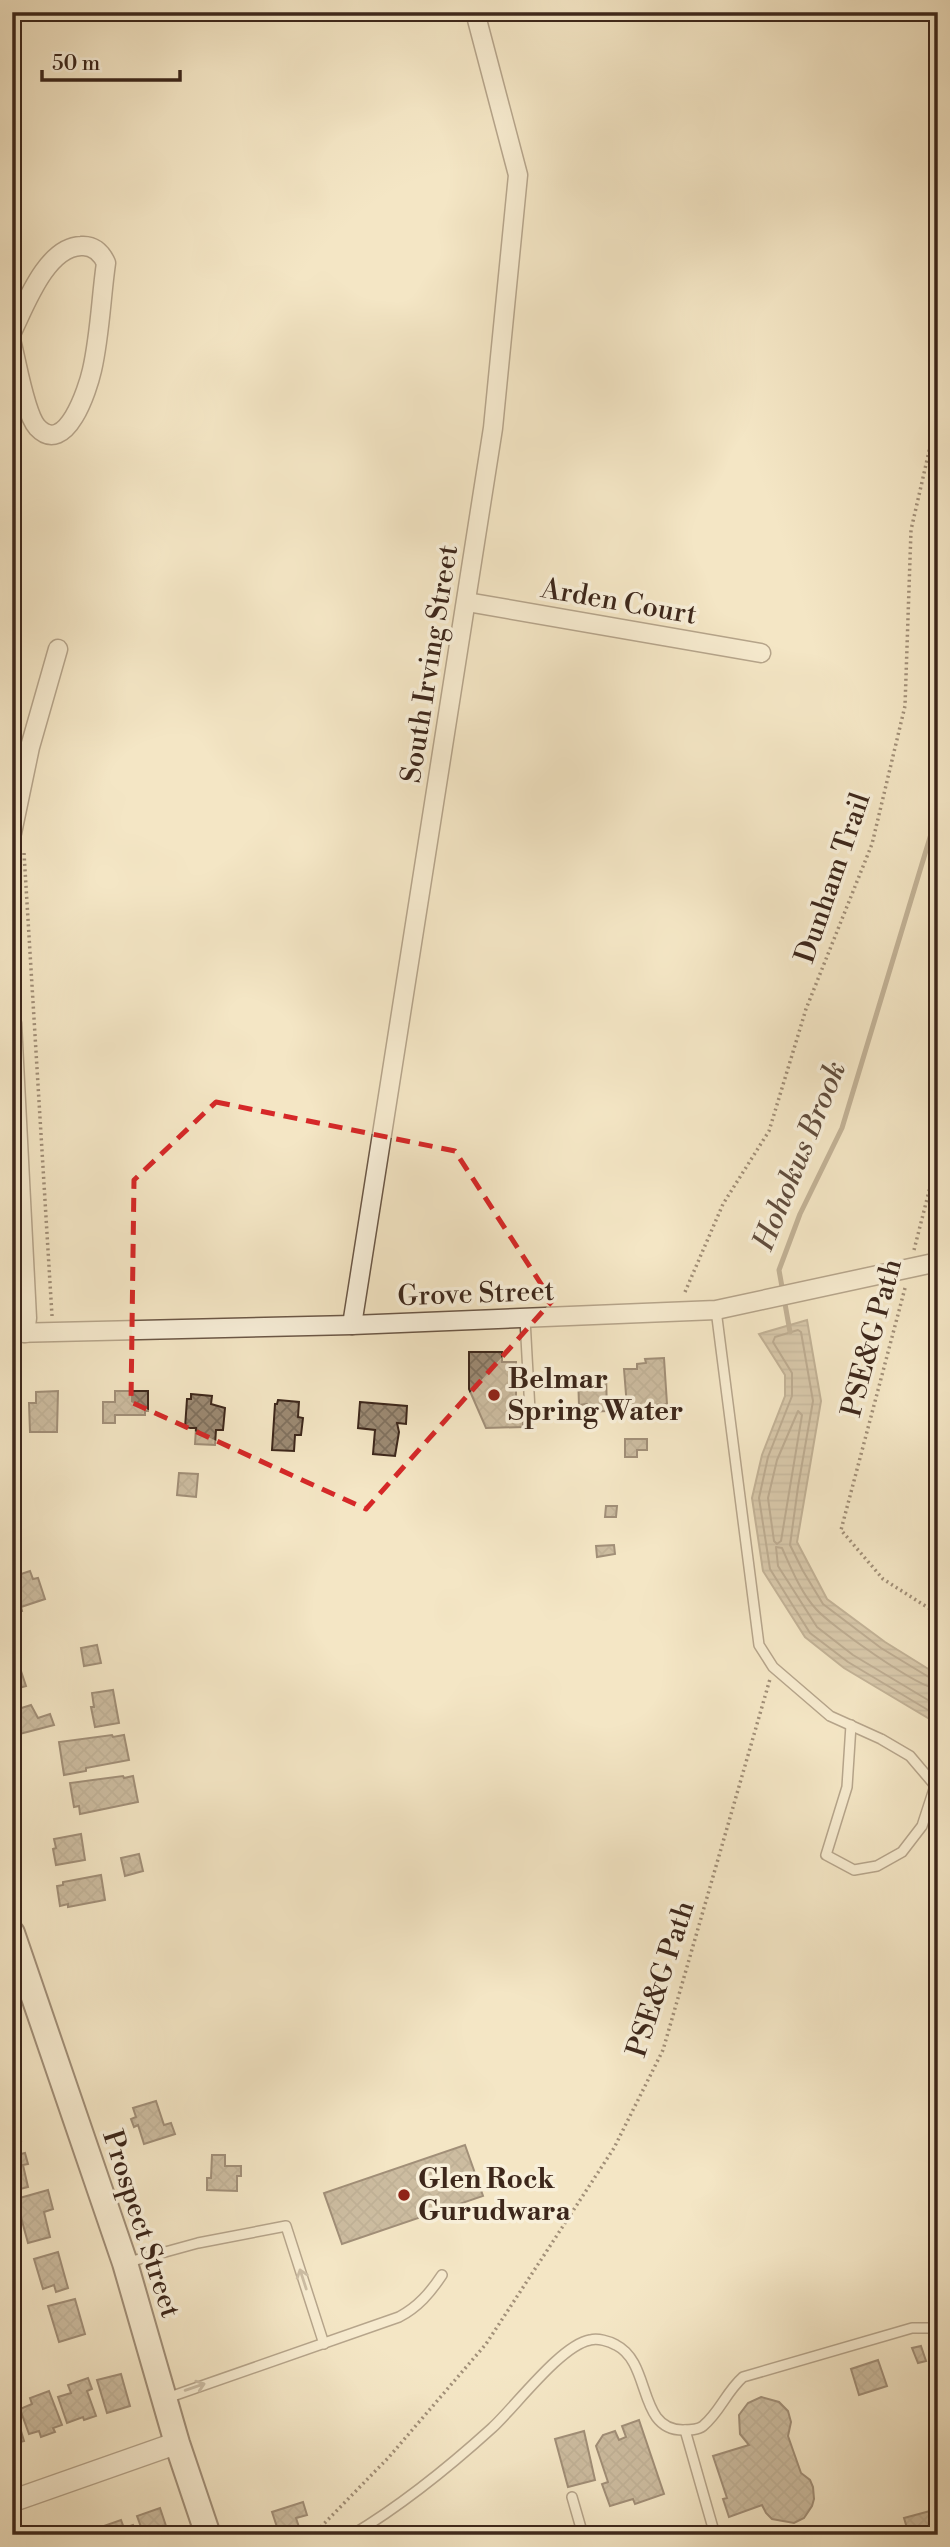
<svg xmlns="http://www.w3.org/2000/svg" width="950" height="2547" viewBox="0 0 950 2547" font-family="'Libre Bodoni',serif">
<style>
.water{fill:url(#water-rules);stroke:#86735e;stroke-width:2}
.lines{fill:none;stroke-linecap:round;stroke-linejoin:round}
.shore{stroke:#7a6653;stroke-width:2}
.stream{stroke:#86735e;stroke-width:5}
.building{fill:url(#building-cross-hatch);stroke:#3d271b;stroke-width:2}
.service-casing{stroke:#6b5746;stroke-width:12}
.minor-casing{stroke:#6b5746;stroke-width:21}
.tertiary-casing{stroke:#6b5746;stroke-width:24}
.secondary-casing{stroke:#3d271b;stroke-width:28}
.path{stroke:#3d271b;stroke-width:3.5;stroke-dasharray:2 3.5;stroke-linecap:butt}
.service{stroke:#f8efd9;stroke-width:9}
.minor{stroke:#f8efd9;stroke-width:18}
.tertiary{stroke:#f8efd9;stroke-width:21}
.secondary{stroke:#f8efd9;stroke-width:24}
.oneway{stroke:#9a8b7a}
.marked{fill:none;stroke:#d62828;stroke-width:5;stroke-dasharray:14 9;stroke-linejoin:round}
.poi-dot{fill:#8f2418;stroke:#f8efd9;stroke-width:2.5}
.labels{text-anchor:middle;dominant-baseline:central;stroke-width:7;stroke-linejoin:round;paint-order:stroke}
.street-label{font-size:28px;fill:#3d271b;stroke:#f8efd9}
.poi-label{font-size:28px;font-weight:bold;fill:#3d271b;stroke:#f8efd9;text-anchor:start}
.water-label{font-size:30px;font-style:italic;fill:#614d3d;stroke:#f8efd9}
</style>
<defs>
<pattern id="water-rules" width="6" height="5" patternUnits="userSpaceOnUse" patternTransform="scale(1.75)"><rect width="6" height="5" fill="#b6a58b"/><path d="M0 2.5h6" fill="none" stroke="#958671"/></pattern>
<pattern id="building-cross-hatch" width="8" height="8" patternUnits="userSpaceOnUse" patternTransform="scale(1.75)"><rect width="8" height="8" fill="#9c8a73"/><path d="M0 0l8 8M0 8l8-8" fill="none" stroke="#80715e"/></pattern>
</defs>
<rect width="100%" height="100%" fill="#f4e6c5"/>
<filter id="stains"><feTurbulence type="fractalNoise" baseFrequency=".00286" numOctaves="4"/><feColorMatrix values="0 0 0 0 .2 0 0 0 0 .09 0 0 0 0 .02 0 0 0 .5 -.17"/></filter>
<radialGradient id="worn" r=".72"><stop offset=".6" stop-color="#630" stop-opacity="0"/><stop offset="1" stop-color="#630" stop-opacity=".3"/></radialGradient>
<path class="water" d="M 807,1320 L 821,1401 L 797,1542 L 827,1599 L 885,1642 L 938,1675 L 938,1724 L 844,1668 L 805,1637 L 763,1571 L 752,1498 L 762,1455 L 785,1396 L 785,1375 L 759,1334 Z"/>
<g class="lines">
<g class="shore">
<path d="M 798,1411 L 802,1415 L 781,1541 L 777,1544 L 774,1541 L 768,1498 L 777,1460 Z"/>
<path d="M 938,1680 L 932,1679 L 881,1648 L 823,1604 L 803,1571 L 790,1545 L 798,1487 L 813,1401 L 801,1332 L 798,1330 L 775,1337 L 773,1342 L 792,1373 L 792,1396 L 768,1457 L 759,1498 L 770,1569 L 810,1633 L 848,1662 L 938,1716"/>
<path d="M 938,1689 C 918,1688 831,1626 816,1609 C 801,1593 791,1568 782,1548 L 776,1547 L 778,1566 L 817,1627 L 853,1655 L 938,1706"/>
</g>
<path class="stream" d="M 790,1332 L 779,1270 L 800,1214 L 842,1128 L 938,811"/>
</g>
<g class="building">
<path d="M 469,1352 L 502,1352 L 502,1362 L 516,1362 L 516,1401 L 523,1401 L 523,1427 L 486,1428 L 469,1389 Z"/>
<path d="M 664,1358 L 667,1404 L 627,1407 L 624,1369 L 637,1369 L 637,1364 L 646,1363 L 645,1359 Z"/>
<path d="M 606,1374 L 607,1411 L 587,1412 L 587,1404 L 579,1405 L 578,1375 Z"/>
<path d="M 58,1391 L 57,1432 L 30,1432 L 29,1403 L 36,1403 L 36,1392 Z"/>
<path d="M 115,1391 L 148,1391 L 148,1411 L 145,1411 L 145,1415 L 115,1415 L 115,1423 L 103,1423 L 103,1402 L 115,1402 Z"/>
<path d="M 191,1394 L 212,1396 L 211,1404 L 225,1408 L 223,1430 L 216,1430 L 215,1445 L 195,1444 L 196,1428 L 185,1428 L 187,1399 L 191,1399 Z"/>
<path d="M 278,1400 L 299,1402 L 298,1417 L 303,1418 L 301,1435 L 295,1435 L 294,1451 L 272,1450 L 275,1404 L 277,1404 Z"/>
<path d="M 360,1402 L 407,1406 L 406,1424 L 397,1423 L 399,1432 L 395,1456 L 373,1454 L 375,1430 L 358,1428 Z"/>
<rect x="565" y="1406" width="9" height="11"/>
<path d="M 625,1439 L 647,1439 L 647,1450 L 637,1450 L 637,1457 L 625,1457 Z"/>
<path d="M 179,1473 L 198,1474 L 196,1497 L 177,1495 Z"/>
<path d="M 606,1506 L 617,1506 L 616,1517 L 605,1517 Z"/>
<path d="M 614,1545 L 615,1554 L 597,1557 L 596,1546 Z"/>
<path d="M 30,1571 L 33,1579 L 38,1578 L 45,1599 L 21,1607 L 22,1611 L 13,1613 L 18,1626 L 12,1628 L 12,1577 Z"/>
<path d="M 97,1645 L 101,1663 L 84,1666 L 81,1648 Z"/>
<path d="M 17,1659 L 26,1686 L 12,1690 L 12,1660 Z"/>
<path d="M 113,1690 L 119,1723 L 95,1727 L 91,1707 L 94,1707 L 92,1693 Z"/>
<path d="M 31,1705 L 38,1718 L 50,1714 L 54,1725 L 12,1736 L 12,1711 Z"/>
<path d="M 112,1735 L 113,1737 L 124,1735 L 129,1760 L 86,1768 L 86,1771 L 64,1775 L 59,1742 Z"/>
<path d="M 123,1776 L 124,1778 L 133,1776 L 138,1802 L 80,1814 L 79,1806 L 74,1807 L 70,1783 Z"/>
<path d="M 81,1834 L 85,1860 L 56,1865 L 53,1849 L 56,1848 L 54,1839 Z"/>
<path d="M 139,1854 L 143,1871 L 125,1876 L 121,1858 Z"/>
<path d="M 101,1875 L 105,1900 L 68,1907 L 68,1904 L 60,1906 L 57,1886 L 63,1885 L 63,1882 Z"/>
<path d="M 156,2101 L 164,2125 L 171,2123 L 175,2134 L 144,2144 L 138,2125 L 134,2127 L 131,2119 L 136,2117 L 133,2108 Z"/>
<path d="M 17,2128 L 21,2141 L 12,2144 L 12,2130 Z"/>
<path d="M 465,2145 L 483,2196 L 342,2244 L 324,2193 Z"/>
<path d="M 25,2153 L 28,2164 L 23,2165 L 28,2187 L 12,2191 L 12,2156 Z"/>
<path d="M 212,2155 L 225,2155 L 225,2166 L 241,2166 L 241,2176 L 237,2176 L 237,2191 L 207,2190 L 207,2178 L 211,2178 Z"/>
<path d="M 48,2190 L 53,2209 L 44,2212 L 50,2237 L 28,2243 L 16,2199 Z"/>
<path d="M 58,2252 L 68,2288 L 56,2292 L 54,2285 L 43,2289 L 34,2259 Z"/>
<path d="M 75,2299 L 85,2334 L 59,2342 L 48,2306 Z"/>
<path d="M 921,2346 L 926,2361 L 918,2363 L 912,2348 Z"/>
<path d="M 878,2360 L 887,2386 L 859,2395 L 851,2369 Z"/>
<path d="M 121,2374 L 130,2406 L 107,2413 L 97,2380 Z"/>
<path d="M 88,2378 L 92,2389 L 87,2391 L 96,2416 L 84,2420 L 83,2417 L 67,2423 L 58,2397 L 71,2393 L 68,2385 Z"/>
<path d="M 49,2391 L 62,2425 L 53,2428 L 55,2432 L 41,2437 L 39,2431 L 29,2434 L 20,2409 L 32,2404 L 30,2398 Z"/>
<path d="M 761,2397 L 779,2402 L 788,2411 L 791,2422 L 788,2436 L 801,2473 L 810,2480 L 813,2487 L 814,2499 L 812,2506 L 804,2518 L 794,2523 L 772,2519 L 766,2513 L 762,2505 L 729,2517 L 723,2499 L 727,2498 L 713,2456 L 749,2445 L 740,2434 L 739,2415 L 748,2403 Z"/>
<path d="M 15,2411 L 24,2441 L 12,2444 L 12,2412 Z"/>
<path d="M 639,2420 L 664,2494 L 635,2504 L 633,2499 L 610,2506 L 602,2484 L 608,2482 L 596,2446 L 603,2435 L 615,2431 L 619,2440 L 626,2437 L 622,2426 Z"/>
<path d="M 584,2431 L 595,2480 L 568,2487 L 555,2439 Z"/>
<path d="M 303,2502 L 307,2515 L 296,2518 L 299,2527 L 279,2533 L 272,2512 Z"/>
<path d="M 160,2508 L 169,2535 L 144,2535 L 137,2516 Z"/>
<path d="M 930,2511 L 937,2535 L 909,2535 L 904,2518 Z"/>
<path d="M 121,2520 L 124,2528 L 133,2525 L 136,2535 L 97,2535 L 95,2529 Z"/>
</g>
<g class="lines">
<g class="service-casing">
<g id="service">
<path d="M 716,1310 L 759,1645 L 773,1667 L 830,1716 L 881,1739 L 910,1756 L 938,1789"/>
<path d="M 525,1319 L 530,1411"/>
<path d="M 851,1725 L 847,1787 L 826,1855 L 854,1870 L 877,1866 L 902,1852 L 922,1826 L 935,1786"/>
<path d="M 125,2263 L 198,2243 L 286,2226 L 324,2344"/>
<path d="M 167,2398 L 399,2317 C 418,2307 430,2293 442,2275"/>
<path d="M 685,2430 L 715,2535"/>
<path d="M 572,2497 L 583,2535"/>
<path d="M 352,2535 C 402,2505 449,2467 492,2428 C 515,2407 561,2345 590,2340 C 598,2338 609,2341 616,2345 C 652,2363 637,2430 683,2430 C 690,2430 698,2430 703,2426 C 720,2412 726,2392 743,2377 L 912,2328 L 938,2328"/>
</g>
</g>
<g class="minor-casing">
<g id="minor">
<path d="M 12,332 C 25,306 46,247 81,246 C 93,245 101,252 106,263 C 101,298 100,335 92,370 C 88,388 66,458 37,427 C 25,413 17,363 12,344"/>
<path d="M 467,602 L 761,653"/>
<path d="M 12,833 L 30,747 L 58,649"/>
<path d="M 12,1023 L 27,1318 L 25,1333"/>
<path d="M 352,1325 L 493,428 L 518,175 L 475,12"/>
<path d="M 12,1333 L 352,1325 L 716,1310 L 938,1262"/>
</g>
</g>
<g class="tertiary-casing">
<path id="tertiary" d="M 12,2501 L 177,2443"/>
</g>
<g class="secondary-casing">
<path id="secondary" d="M 12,1933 L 125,2263 L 177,2443 L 208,2535"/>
</g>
<g class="path">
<path d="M 24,853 L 52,1316"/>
<path d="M 914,1250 L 938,1156"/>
<path d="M 905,1288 L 841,1530 L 883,1579 L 938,1614"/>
<path d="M 685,1292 L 723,1204 L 769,1131 L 806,1009 L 872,844 L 905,706 L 911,530 L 938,412"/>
<path d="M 313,2535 L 389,2457 L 486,2344 L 614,2148 L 663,2050 L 770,1679"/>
</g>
<use href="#service" class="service"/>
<use href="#minor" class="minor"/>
<use href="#tertiary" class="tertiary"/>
<use href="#secondary" class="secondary"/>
</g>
<defs><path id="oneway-shaft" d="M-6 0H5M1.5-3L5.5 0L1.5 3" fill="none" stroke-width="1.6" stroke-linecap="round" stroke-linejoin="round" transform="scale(1.75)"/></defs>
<g class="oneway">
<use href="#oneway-shaft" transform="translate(303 2279) rotate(-108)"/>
<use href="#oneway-shaft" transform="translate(195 2387) rotate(-19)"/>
</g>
<path d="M0 0H950V2547H0ZM 216,1102 L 455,1151 L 552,1301 L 366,1509 L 131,1402 L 134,1180 Z" fill="#f4e6c5" fill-opacity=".55" fill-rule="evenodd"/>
<path class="marked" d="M 216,1102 L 455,1151 L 552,1301 L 366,1509 L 131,1402 L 134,1180 Z"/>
<g class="poi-dot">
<circle cx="494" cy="1395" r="7"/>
<circle cx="404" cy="2195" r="7"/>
</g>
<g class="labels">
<g class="street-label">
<text transform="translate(619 602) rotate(10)">Arden Court</text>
<text transform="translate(430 664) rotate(-81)">South Irving Street</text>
<text transform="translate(833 878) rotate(-71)">Dunham Trail</text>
<text transform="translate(476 1294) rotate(-2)">Grove Street</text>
<text transform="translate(872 1338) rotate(-75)">PSE&amp;G Path</text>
<text transform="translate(661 1979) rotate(-72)">PSE&amp;G Path</text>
<text transform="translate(141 2224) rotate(72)">Prospect Street</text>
</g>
<g class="poi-label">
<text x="508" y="1379">Belmar<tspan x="508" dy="32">Spring Water</tspan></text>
<text x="418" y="2179">Glen Rock<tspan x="418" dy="32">Gurudwara</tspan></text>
</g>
<g class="water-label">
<text transform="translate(800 1156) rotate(-68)">Hohokus Brook</text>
</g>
</g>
<rect width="950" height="2547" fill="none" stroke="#f4e6c5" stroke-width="42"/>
<rect x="14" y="14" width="922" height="2519" fill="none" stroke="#3d271b" stroke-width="3.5"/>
<rect x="21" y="21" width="908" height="2505" fill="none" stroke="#3d271b" stroke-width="2"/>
<path d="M42 70v10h138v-10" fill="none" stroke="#3d271b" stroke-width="3.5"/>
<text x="52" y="70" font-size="21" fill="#3d271b" stroke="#f8efd9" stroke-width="5" paint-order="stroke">50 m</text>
<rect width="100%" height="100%" filter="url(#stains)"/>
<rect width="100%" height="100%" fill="url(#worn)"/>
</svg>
